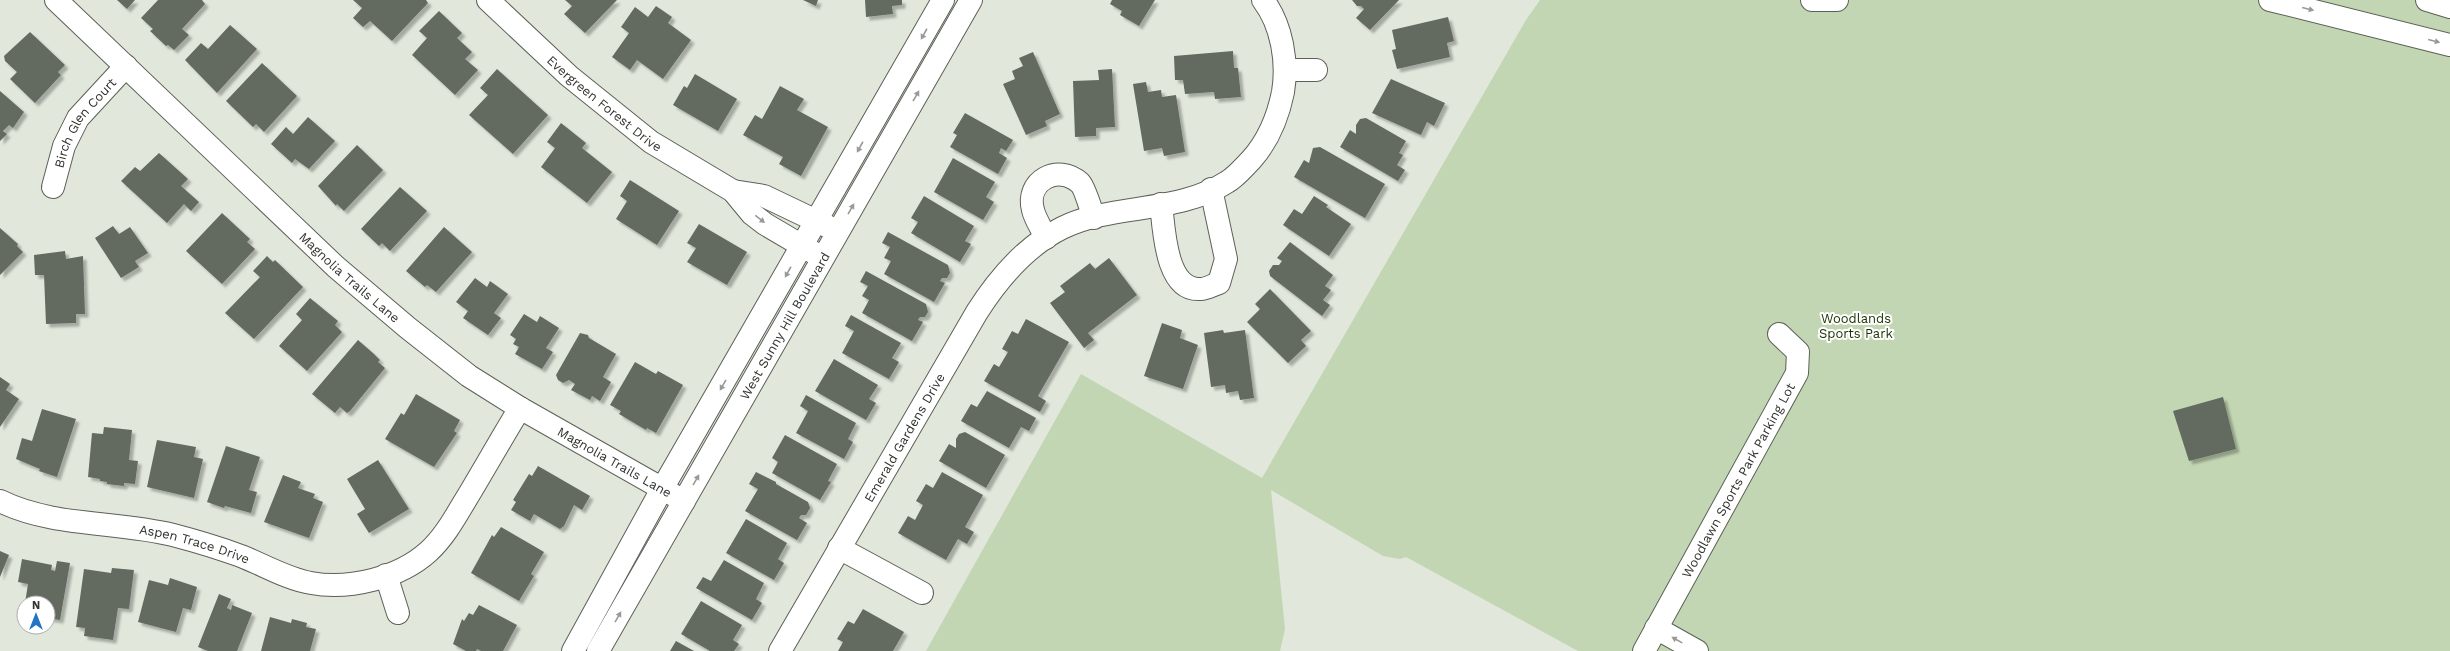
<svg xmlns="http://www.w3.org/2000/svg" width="2450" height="651" viewBox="0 0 2450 651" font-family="'Work Sans',sans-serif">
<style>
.green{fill:#c3d6b3}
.building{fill:#646a5f;filter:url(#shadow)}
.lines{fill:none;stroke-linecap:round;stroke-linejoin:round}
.minor-casing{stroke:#5b6157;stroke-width:24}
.minor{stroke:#fff;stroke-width:22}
.oneway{fill:#989a97}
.labels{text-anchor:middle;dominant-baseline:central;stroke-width:4;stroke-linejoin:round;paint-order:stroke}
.street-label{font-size:13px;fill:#31342f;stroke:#fff}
.park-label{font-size:13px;fill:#1a3200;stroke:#fff}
</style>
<defs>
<filter id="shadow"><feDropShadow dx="3.5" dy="3.5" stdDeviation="1" flood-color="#0004"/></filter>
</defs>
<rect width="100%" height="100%" fill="#e1e7db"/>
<path class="green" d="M 1540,0 L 2450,0 L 2450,651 L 1578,651 L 1406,557 L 1400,559 L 1383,556 L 1271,490 L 1285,629 L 1280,651 L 926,651 L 1081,374 L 1262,478 L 1526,20 Z"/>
<g class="building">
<path d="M 117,0 L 135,0 L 127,9 Z"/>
<path d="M 158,0 L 202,0 L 205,4 L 182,29 L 189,35 L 174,50 L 168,45 L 166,46 L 150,31 L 153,29 L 141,18 Z"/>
<path d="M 353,0 L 426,0 L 428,3 L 392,41 L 370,21 L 363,27 L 353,18 L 362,8 Z"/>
<path d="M 565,0 L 617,0 L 585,33 L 564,14 L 572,6 Z"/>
<path d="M 803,0 L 818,0 L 816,6 Z"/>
<path d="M 865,0 L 902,0 L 902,5 L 892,6 L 893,14 L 866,17 Z"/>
<path d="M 1112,0 L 1155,0 L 1139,26 L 1120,15 L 1122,11 L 1110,4 Z"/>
<path d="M 1352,0 L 1399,0 L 1370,30 L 1356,18 L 1364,9 L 1361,6 L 1357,6 Z"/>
<path d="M 656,6 L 672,17 L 668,23 L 691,40 L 663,79 L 637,60 L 630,70 L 612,57 L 629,33 L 621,27 L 635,7 L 648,17 Z"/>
<path d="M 439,11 L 462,33 L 457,38 L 472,52 L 465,59 L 478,70 L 455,95 L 412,55 L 427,38 L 419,31 Z"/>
<path d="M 1448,17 L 1454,41 L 1447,43 L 1450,57 L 1397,69 L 1392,50 L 1396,49 L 1392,30 Z"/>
<path d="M 230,25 L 257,49 L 217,93 L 185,60 L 201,43 L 208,49 Z"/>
<path d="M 30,32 L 65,65 L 58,72 L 61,75 L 35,103 L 10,79 L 17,72 L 5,61 L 4,56 Z"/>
<path d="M 1233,51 L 1234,68 L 1238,68 L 1241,97 L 1215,99 L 1214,92 L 1185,94 L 1183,80 L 1175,80 L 1174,56 Z"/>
<path d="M 1033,52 L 1060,114 L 1045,121 L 1047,126 L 1026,135 L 1003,84 L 1015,79 L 1012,71 L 1023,66 L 1019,58 Z"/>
<path d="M 262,63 L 297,96 L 264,132 L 256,124 L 253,127 L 226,101 Z"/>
<path d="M 497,69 L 548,115 L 513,154 L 469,115 L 488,95 L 480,88 Z"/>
<path d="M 1112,69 L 1115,127 L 1096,128 L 1096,136 L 1075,137 L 1073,81 L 1099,80 L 1098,70 Z"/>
<path d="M 695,74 L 737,99 L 718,131 L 673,105 L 684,86 L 687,88 Z"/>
<path d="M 1391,79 L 1445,103 L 1434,126 L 1427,122 L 1421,135 L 1372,113 Z"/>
<path d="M 1146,82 L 1148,92 L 1161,90 L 1162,97 L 1176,95 L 1185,152 L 1164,156 L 1162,148 L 1144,151 L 1133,84 Z"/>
<path d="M 780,86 L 804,99 L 797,110 L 828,127 L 801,176 L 779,164 L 783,157 L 743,135 L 755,115 L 762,119 Z"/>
<path d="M 0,91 L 24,112 L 13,128 L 9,125 L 3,131 L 7,134 L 0,141 Z"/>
<path d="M 965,113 L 1013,140 L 1006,151 L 1001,148 L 999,153 L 1007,158 L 998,174 L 950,147 L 957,135 L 953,133 Z"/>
<path d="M 308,117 L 335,141 L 309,169 L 295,159 L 292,163 L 271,144 L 286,127 L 293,134 Z"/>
<path d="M 1366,118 L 1406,141 L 1399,153 L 1403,155 L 1397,165 L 1405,170 L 1398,181 L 1340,147 L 1350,130 L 1356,134 L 1356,125 L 1360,119 Z"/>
<path d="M 561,123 L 586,143 L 582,148 L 612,172 L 587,203 L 541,167 L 555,148 L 547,142 Z"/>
<path d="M 357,145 L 383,170 L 344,211 L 337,204 L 336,206 L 318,186 Z"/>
<path d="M 1320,147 L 1385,184 L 1365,218 L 1294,177 L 1304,160 L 1309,163 L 1313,148 Z"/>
<path d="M 159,153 L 188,179 L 181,186 L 199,202 L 191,211 L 184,204 L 167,223 L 121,181 L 135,167 L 140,171 Z"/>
<path d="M 953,158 L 995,182 L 986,197 L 994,202 L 983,220 L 934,192 Z"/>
<path d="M 630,180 L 679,211 L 657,245 L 616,219 L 627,201 L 620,196 Z"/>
<path d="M 400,187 L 427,211 L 390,251 L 382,243 L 379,246 L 361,229 Z"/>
<path d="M 924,196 L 974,226 L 965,241 L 971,244 L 960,262 L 911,233 L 918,222 L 911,218 Z"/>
<path d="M 1314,196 L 1328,205 L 1326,207 L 1351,224 L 1329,256 L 1283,225 L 1294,209 L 1302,214 Z"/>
<path d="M 222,213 L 250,239 L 247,242 L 255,249 L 222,284 L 186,251 Z"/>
<path d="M 699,224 L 747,252 L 727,285 L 687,262 L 696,248 L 687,243 Z"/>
<path d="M 113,226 L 119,234 L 130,227 L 148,253 L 135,261 L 139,267 L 121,278 L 95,238 Z"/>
<path d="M 444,227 L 472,252 L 436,292 L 427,285 L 425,287 L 406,271 Z"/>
<path d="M 0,228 L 18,244 L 17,246 L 23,252 L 0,275 Z"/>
<path d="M 888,232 L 948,265 L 950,273 L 947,278 L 942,278 L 940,281 L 945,283 L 934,302 L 884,274 L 891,261 L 884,258 L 890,247 L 882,243 Z"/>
<path d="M 1290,242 L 1333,275 L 1325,286 L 1331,290 L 1323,300 L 1330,305 L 1322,316 L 1270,276 L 1269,271 L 1273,265 L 1279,265 L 1282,261 L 1277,258 Z"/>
<path d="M 65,251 L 66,259 L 83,256 L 85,314 L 76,314 L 76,323 L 46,324 L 44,275 L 35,275 L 34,255 Z"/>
<path d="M 267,256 L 273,262 L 275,260 L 303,287 L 254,339 L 225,313 L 260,277 L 253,271 Z"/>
<path d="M 1109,258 L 1137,295 L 1088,333 L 1094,340 L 1084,348 L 1050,303 L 1065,292 L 1060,286 L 1090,263 L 1095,269 Z"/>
<path d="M 866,271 L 926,304 L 928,312 L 925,317 L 920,317 L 918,320 L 923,322 L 912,341 L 862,313 L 869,300 L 862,296 L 868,286 L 860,282 Z"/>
<path d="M 475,278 L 487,287 L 490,281 L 508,294 L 494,313 L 501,318 L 488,335 L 463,318 L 468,311 L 456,302 Z"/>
<path d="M 1270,289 L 1311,331 L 1301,340 L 1306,346 L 1288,363 L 1247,322 L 1260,309 L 1255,304 Z"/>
<path d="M 310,298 L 338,321 L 335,325 L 342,332 L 307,371 L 279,346 L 302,320 L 296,314 Z"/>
<path d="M 524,314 L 537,322 L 540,316 L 559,328 L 546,348 L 553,352 L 542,369 L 515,354 L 519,347 L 513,344 L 516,339 L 510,335 Z"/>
<path d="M 851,315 L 901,343 L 892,358 L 899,362 L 889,379 L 842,353 L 854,331 L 845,326 Z"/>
<path d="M 1026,319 L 1069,342 L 1038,396 L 1046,401 L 1040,412 L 984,381 L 994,364 L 999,367 L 1008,352 L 1002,349 L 1012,331 L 1018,334 Z"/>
<path d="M 1162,323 L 1182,330 L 1180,338 L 1198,345 L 1183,389 L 1144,376 Z"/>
<path d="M 1223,330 L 1224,333 L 1245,330 L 1254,398 L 1240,400 L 1238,391 L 1226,393 L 1225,385 L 1211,387 L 1204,333 Z"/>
<path d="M 580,333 L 588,335 L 589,338 L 616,354 L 603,377 L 611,382 L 600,401 L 592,396 L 590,400 L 571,390 L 575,384 L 569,380 L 563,383 L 558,380 L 556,375 Z"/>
<path d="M 358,340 L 374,354 L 380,360 L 378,362 L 385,368 L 350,411 L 347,413 L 340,407 L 335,413 L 312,394 Z"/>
<path d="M 834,359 L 878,385 L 869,399 L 876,403 L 866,420 L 815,391 Z"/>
<path d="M 635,362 L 656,374 L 658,371 L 683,385 L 656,433 L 647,428 L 646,430 L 619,414 L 621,411 L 610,405 Z"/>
<path d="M 0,377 L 10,384 L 6,390 L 19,399 L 0,427 Z"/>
<path d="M 987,391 L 1036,418 L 1029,431 L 1021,427 L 1009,448 L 961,421 L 971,404 L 977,407 Z"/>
<path d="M 416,394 L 460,420 L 454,431 L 457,433 L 434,467 L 385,439 L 401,413 L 404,415 Z"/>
<path d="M 806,395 L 856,423 L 848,439 L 853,442 L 844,459 L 796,433 L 808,411 L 800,406 Z"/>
<path d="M 2223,397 L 2236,449 L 2189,461 L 2173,411 Z"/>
<path d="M 42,409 L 76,419 L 57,477 L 39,471 L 40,469 L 16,459 L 22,438 L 32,441 Z"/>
<path d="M 104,427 L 132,430 L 129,460 L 138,461 L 135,484 L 124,483 L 124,486 L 107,484 L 107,482 L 100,481 L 100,479 L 88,477 L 92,433 L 103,434 Z"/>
<path d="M 965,432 L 1005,455 L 986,488 L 939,461 L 949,444 L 956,448 L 956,439 L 959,434 Z"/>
<path d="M 785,435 L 837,464 L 828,481 L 831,482 L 820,500 L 772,473 L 778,462 L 772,458 Z"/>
<path d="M 157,440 L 196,447 L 194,457 L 203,459 L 194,498 L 147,487 Z"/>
<path d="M 226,446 L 260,457 L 249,490 L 257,492 L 251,513 L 225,506 L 224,508 L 207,502 Z"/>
<path d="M 378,460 L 409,509 L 369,533 L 357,514 L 365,509 L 347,479 Z"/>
<path d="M 538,466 L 590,496 L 582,510 L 574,505 L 564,526 L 560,529 L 534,514 L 530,521 L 511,510 L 516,502 L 513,500 L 529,474 L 532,476 Z"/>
<path d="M 756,472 L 776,482 L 776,484 L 808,502 L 810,508 L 806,515 L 801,515 L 799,518 L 807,523 L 797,540 L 745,511 L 758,489 L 749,484 Z"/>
<path d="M 942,472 L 983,495 L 965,527 L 974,532 L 967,544 L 958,539 L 946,560 L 898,533 L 908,516 L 915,520 L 923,505 L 916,501 L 926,484 L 933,488 Z"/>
<path d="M 283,475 L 301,482 L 298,488 L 315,494 L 313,498 L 323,502 L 309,538 L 264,522 Z"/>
<path d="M 746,519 L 787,543 L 778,559 L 784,563 L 774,580 L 726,553 Z"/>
<path d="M 501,527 L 544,552 L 531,574 L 534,576 L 519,601 L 471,573 L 492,535 L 494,537 Z"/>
<path d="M 0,551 L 9,555 L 0,577 Z"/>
<path d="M 22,559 L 52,565 L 51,570 L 55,571 L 57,561 L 70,563 L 60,620 L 48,618 L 48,603 L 25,603 L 28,584 L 18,582 Z"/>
<path d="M 724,560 L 764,583 L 756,599 L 762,603 L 752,620 L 696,588 L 703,577 L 711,581 Z"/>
<path d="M 112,568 L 134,570 L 129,609 L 118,608 L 113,640 L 84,636 L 85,628 L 76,627 L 84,569 L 111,573 Z"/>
<path d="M 170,578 L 197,587 L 191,610 L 183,608 L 176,632 L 138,622 L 149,580 L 168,585 Z"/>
<path d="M 219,594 L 231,599 L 227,608 L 231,610 L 232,605 L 252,613 L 237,651 L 208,651 L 198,647 Z"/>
<path d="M 701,601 L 742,625 L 733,640 L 739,644 L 734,651 L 710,651 L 681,634 Z"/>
<path d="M 479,605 L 517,625 L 503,651 L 481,651 L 477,649 L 476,651 L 466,651 L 453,644 L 462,619 L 464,621 L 469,613 L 473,615 Z"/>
<path d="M 863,609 L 904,632 L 893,651 L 838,651 L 843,642 L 837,639 L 848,621 L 854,624 Z"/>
<path d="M 270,617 L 291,623 L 292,619 L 307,623 L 306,627 L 316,629 L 310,651 L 261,651 Z"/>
<path d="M 676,641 L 694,651 L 670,651 Z"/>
</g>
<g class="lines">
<g class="minor-casing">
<g id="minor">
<path id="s1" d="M 56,0 L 336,267 L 408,328 L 469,376 L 520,408 L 684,501"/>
<path id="s2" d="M 488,0 L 569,76 L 651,142 L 733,191 L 752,214 L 765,224 L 816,254"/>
<path d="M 1812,0 L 1837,0"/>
<path d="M 2270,0 L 2450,45"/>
<path d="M 2427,0 L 2450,7"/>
<path d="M 1285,70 L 1316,70"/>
<path id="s3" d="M 53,187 L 64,146 L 78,118 L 126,66"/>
<path d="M 733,191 L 764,196 L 829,227"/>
<path d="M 1161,204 C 1164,227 1165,292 1201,289 C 1206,289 1213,285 1219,283 L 1226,259 L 1211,189"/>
<path d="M 1046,238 C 1042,229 1035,219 1033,210 C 1025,181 1058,163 1080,183 C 1085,188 1091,210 1094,218"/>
<path id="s4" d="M 0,501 C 53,527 116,521 173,535 C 196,541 219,548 241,556 C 264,565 287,579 311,583 C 349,590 399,578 428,552 C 446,536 458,512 471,491 C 487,464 503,436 520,408"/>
<path d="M 839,548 L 922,593"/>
<path d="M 386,575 L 398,613"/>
<path d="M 1656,628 L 1697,651"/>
<path d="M 573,651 L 662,489 L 943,0"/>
<path id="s5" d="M 598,651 L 971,0"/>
<path id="s6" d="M 780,651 L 977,312 C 998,279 1026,246 1062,228 C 1113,203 1178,214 1227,182 C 1236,177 1244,167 1251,160 C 1268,141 1278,117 1283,92 C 1288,62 1282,25 1263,0"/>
<path id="s7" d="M 1644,651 L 1797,373 L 1798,352 L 1779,334"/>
</g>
</g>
<use href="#minor" class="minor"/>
</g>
<defs><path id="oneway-solid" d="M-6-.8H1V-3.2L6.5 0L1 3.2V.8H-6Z"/></defs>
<g class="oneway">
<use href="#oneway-solid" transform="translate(2308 9) rotate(14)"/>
<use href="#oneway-solid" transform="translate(924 34) rotate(119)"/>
<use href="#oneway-solid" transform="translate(2434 41) rotate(14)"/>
<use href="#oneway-solid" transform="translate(916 96) rotate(-60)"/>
<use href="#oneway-solid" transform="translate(860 147) rotate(119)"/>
<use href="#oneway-solid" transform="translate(851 209) rotate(-60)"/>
<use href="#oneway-solid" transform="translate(760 219) rotate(38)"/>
<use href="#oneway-solid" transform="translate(788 272) rotate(119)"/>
<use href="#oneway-solid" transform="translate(723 385) rotate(120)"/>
<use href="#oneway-solid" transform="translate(696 480) rotate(-60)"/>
<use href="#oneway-solid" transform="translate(618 617) rotate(-60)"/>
<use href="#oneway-solid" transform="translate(1677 640) rotate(-151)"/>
</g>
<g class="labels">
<g class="street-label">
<text stroke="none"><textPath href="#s2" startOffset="156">Evergreen Forest Drive</textPath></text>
<text stroke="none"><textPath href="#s3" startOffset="73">Birch Glen Court</textPath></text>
<text stroke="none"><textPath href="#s1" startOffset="404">Magnolia Trails Lane</textPath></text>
<text stroke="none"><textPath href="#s5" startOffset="375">West Sunny Hill Boulevard</textPath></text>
<text stroke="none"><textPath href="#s6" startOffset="247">Emerald Gardens Drive</textPath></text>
<text stroke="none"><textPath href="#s1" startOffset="728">Magnolia Trails Lane</textPath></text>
<text stroke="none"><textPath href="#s7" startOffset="195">Woodlawn Sports Park Parking Lot</textPath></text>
<text stroke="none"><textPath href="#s4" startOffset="200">Aspen Trace Drive</textPath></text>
</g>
<g class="park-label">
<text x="1856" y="318">Woodlands<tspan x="1856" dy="15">Sports Park</tspan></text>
</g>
</g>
<g transform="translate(36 615)"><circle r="19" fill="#ffffff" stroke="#adaeac"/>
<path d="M0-3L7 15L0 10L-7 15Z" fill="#2675c5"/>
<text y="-6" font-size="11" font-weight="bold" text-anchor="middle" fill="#31342f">N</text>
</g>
</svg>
